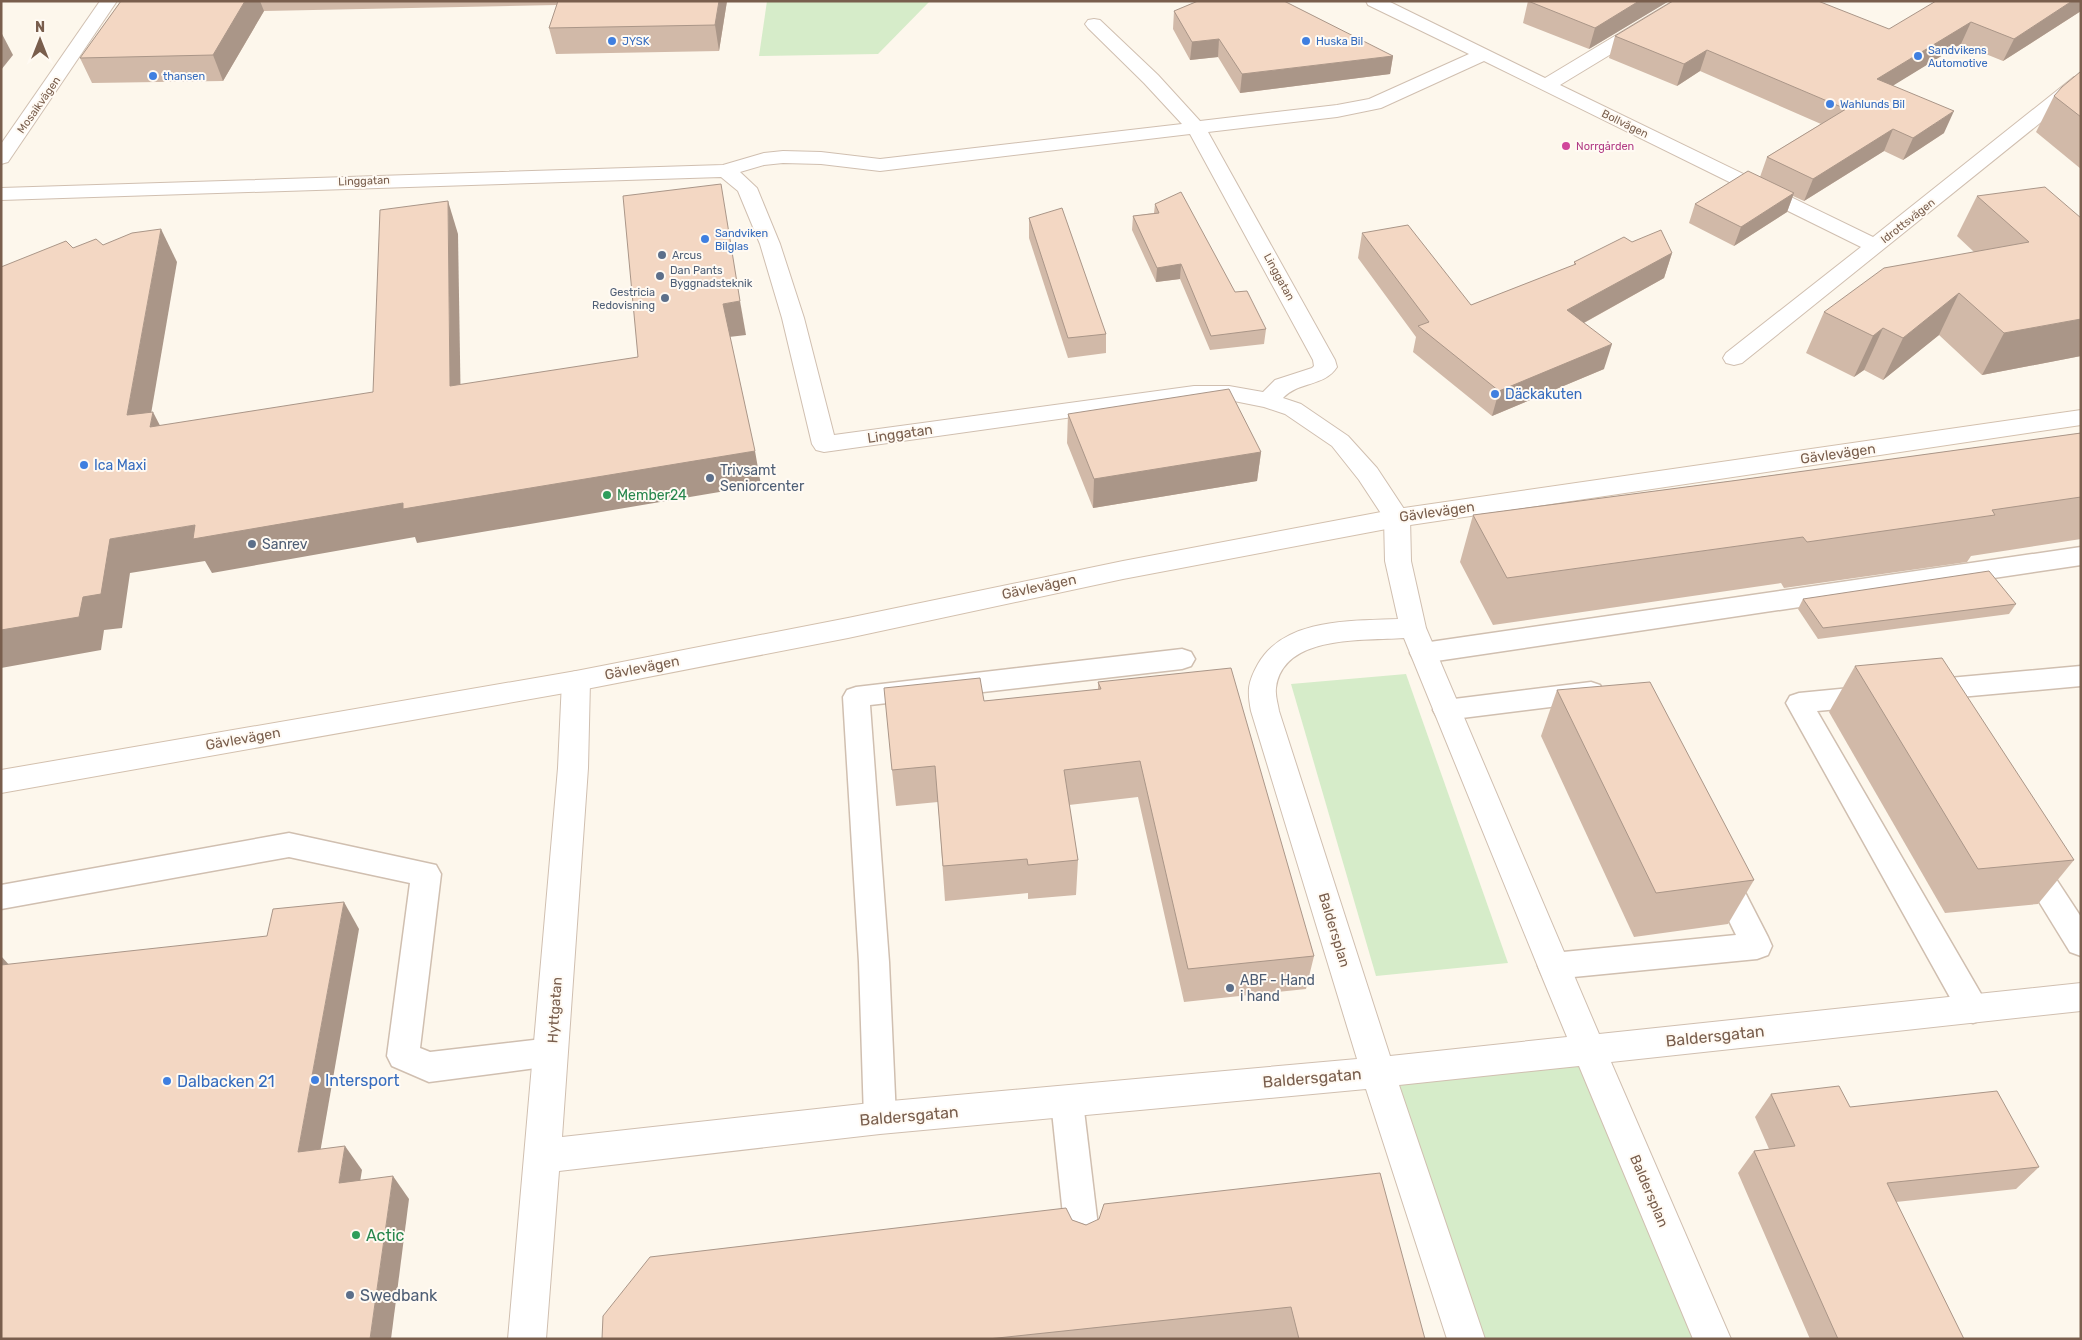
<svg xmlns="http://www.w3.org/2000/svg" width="2082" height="1340" viewBox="0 0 2082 1340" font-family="Rubik,sans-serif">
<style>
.green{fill:#d6ecc9}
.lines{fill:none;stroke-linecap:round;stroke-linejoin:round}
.lane-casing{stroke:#d0bfb0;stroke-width:3}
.street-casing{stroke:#d0bfb0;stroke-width:2}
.secondary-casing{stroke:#d3c0ae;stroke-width:2}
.lane{fill:#fff;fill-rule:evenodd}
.street{fill:#fff;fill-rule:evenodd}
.secondary{fill:#fff;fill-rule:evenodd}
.wall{fill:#d1b9a8}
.shaded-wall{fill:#aa9688}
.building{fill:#f3d7c3;stroke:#aa9688}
.shop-dot{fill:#3f7fe0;stroke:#fffaf3;stroke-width:2}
.hotel-dot{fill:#d1479c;stroke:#fffaf3;stroke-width:2}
.service-dot{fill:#5c6f8a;stroke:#fffaf3;stroke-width:2}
.leisure-dot{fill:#2e9e5b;stroke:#fffaf3;stroke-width:2}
.labels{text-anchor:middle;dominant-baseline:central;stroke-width:4;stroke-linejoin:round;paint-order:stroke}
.far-shop-label{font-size:11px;fill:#366cbe;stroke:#fffaf3;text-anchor:start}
.far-street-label{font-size:11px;fill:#795e4d;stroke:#fffaf3}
.far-hotel-label{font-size:11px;fill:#b23c85;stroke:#fffaf3;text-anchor:start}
.far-service-label{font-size:11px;fill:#4e5e75;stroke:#fffaf3;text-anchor:start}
.shop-label{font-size:14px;fill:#366cbe;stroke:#fffaf3;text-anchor:start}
.street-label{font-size:14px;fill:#795e4d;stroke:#fffaf3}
.service-label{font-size:14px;fill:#4e5e75;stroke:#fffaf3;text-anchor:start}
.leisure-label{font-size:14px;fill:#27864d;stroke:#fffaf3;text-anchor:start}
.near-street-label{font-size:16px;fill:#795e4d;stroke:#fffaf3}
.near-shop-label{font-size:16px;fill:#366cbe;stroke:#fffaf3;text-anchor:start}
.near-leisure-label{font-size:16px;fill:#27864d;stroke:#fffaf3;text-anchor:start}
.near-service-label{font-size:16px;fill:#4e5e75;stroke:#fffaf3;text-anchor:start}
</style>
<rect width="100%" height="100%" fill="#fdf7ec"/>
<g class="green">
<path d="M 767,1 L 930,1 L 878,54 L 759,56 Z"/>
<path d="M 1406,674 L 1508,963 L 1376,976 L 1291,684 Z"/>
<path d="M 1589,1049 L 1713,1339 L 1466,1339 L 1379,1072 Z"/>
</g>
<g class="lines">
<g class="lane-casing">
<g id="lane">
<path d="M 2081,547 L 2081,565 L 1423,663 L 1414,660 L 1410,653 L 1414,646 L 1423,643 Z"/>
<path d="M 1182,649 L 1191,652 L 1195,659 L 1191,666 L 1182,669 L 870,705 L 889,962 L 896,1118 L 892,1129 L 880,1133 L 868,1129 L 864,1118 L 859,962 L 843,697 L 847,690 L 856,687 Z"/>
<path d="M 2081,666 L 2081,686 L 1927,700 L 1918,697 L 1914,690 L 1918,683 L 1927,680 Z"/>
<path d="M 1591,682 L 1600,685 L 1604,692 L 1600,699 L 1591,702 L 1446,720 L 1437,717 L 1433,710 L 1437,703 L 1446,700 Z"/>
<path d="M 1871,686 L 1880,689 L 1884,696 L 1880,703 L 1871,706 L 1817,711 L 1984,999 L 1989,1009 L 1984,1019 L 1973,1023 L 1962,1019 L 1786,703 L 1790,696 L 1799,693 Z"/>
<path d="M 289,833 L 436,865 L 441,874 L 420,1048 L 430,1052 L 551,1038 L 562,1042 L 567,1052 L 562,1062 L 551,1066 L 429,1082 L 392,1066 L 387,1056 L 410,883 L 289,857 L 1,909 L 1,885 Z"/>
<path d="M 2029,849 L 2039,853 L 2081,917 L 2081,956 L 2070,952 L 2014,861 L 2019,853 Z"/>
<path d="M 1722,864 L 1732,867 L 1768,937 L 1772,946 L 1768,955 L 1757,959 L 1553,979 L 1542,975 L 1538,966 L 1542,957 L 1553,953 L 1736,935 L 1707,876 L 1712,867 Z"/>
<path d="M 1067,1087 L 1079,1091 L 1083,1102 L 1100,1243 L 1095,1255 L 1083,1260 L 1071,1255 L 1066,1243 L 1051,1102 L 1055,1091 Z"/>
</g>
</g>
<g class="street-casing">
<g id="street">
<path d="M 100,1 L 117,1 L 8,162 L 1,164 L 1,144 Z"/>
<path d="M 1366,1 L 1388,1 L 1545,78 L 1673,1 L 1694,1 L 1692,5 L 1560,85 L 1873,237 L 2074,77 L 2081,76 L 2081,90 L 1742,363 L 1734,365 L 1726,363 L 1723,358 L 1726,353 L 1861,247 L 1484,61 L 1381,108 L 1337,117 L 1208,132 L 1335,360 L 1337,367 C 1324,387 1299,381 1283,398 L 1301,404 L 1348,436 L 1377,468 L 1406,512 L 1410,518 L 1411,561 L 1426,628 L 1599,1034 L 2081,983 L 2081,1011 L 1611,1062 L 1731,1339 L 1693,1339 L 1579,1066 L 1399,1085 L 1485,1339 L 1447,1339 L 1366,1089 L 880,1134 L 559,1171 L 546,1339 L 508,1339 L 558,768 L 562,681 L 566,674 L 576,671 L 586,674 L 590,681 L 588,768 L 562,1137 L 880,1102 L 1357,1059 L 1251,711 C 1247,690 1248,682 1258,664 C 1284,618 1352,621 1398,619 L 1385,561 L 1384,518 L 1359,480 L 1332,446 L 1285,414 L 1264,407 L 1229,400 L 1194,400 L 824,452 L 816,450 L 812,444 L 782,318 L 760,244 L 738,191 L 721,177 L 1,200 L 1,188 L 723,165 L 764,153 L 783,151 L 821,152 L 880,159 L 1182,124 L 1144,83 L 1088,28 L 1085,24 L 1088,20 L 1094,19 L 1100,20 L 1158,75 L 1200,121 L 1337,105 L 1369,99 L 1469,54 L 1368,5 ZM 1190,134 L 1313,360 L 1314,366 L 1312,368 L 1275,380 L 1263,392 L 1229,386 L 1194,386 L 834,435 L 804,318 L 780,244 L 757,188 L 740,172 L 764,165 L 783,163 L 821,164 L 880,171 ZM 1404,638 L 1545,984 L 1567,1037 L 1390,1056 L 1279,711 C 1278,704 1275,696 1276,688 C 1283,634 1364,641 1404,638 Z"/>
</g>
</g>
<g class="secondary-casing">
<path id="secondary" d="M 2081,410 L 2081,425 L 1397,527 L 1123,579 L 848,638 L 576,691 L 1,793 L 1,770 L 576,671 L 848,618 L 1123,561 L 1397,509 Z"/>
</g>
<use href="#lane" class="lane"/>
<use href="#street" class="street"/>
<use href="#secondary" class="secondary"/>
</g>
<g class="wall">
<path d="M 121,1 L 727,1 L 719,51 L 556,54 L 549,28 L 557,5 L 264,11 L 223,81 L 92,83 L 80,58 Z"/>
<path d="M 1528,1 L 1669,1 L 1589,49 L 1523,23 Z"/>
<path d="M 2081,1 L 2081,11 L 2003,61 L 1961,44 L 1893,85 L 1944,133 L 1903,160 L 1884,151 L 1804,201 L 1793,196 L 1787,212 L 1734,246 L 1689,223 L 1695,204 L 1760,177 L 1767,157 L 1821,124 L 1700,71 L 1677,86 L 1609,58 L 1615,36 L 1889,29 Z"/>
<path d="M 1174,11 L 1393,56 L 1390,74 L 1240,93 L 1218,57 L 1190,60 L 1173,29 Z"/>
<path d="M 2081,73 L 2081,169 L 2036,132 L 2054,96 Z"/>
<path d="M 1977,196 L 2081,218 L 2081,356 L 1982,375 L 1939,335 L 1883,380 L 1864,370 L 1854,377 L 1806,353 L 1824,312 L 1974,252 L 1957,236 Z"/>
<path d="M 1155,204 L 1235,292 L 1266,329 L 1264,344 L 1210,350 L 1180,279 L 1156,282 L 1132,230 L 1133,216 L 1154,213 Z"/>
<path d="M 1029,218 L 1106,334 L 1106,353 L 1068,358 L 1029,238 Z"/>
<path d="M 1362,233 L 1471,305 L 1574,265 L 1574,262 L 1632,242 L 1672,253 L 1664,278 L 1584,323 L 1604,369 L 1492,416 L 1413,352 L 1416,337 L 1358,258 Z"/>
<path d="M 1068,414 L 1261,452 L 1257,481 L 1093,508 L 1067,443 Z"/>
<path d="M 2081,433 L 2081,539 L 1971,556 L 1967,562 L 1784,588 L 1781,583 L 1493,625 L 1460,562 L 1473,515 L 1739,480 Z"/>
<path d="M 1803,599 L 2016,604 L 2009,614 L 1818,639 L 1798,609 Z"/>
<path d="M 1855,666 L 2074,860 L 2038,904 L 1945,913 L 1829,712 Z"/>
<path d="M 1098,682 L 1314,956 L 1306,989 L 1184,1002 L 1138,797 L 1069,805 L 1078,860 L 1076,895 L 1028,899 L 1028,893 L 945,901 L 938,802 L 896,806 L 892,770 L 984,701 L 1098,690 Z"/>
<path d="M 1557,690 L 1754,880 L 1728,924 L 1634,937 L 1541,736 Z"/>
<path d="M 1771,1094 L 1850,1107 L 2039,1167 L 2016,1189 L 1896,1202 L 1964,1339 L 1810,1339 L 1738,1173 L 1754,1151 L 1769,1149 L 1755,1117 Z"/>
<path d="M 1072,1220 L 1425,1339 L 602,1339 Z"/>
</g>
<g class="shaded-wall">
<path d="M 245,1 L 260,1 L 264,11 L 223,81 L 213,55 Z"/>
<path d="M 719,1 L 727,1 L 719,51 L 715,25 Z"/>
<path d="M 1639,1 L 1669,1 L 1589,49 L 1595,28 Z"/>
<path d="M 2072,1 L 2081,1 L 2081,11 L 2003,61 L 2014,39 Z"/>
<path d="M 1971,22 L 1961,44 L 1868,101 L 1877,79 Z"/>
<path d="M 1,32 L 13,55 L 1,70 Z"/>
<path d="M 1219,39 L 1218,57 L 1190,60 L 1192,42 Z"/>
<path d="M 1707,50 L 1700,71 L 1677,86 L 1684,64 Z"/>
<path d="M 1393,56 L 1390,74 L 1240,93 L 1242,74 Z"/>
<path d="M 1954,111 L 1944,133 L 1903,160 L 1913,138 Z"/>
<path d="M 1893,129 L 1884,151 L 1804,201 L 1813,179 Z"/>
<path d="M 1794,193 L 1787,212 L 1734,246 L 1741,227 Z"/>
<path d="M 448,201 L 458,234 L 461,419 L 450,386 Z"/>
<path d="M 161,229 L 177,262 L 145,449 L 127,415 Z"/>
<path d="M 1672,253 L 1664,278 L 1560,336 L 1567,310 Z"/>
<path d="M 1181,264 L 1180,279 L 1156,282 L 1157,268 Z"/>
<path d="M 1959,293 L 1939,335 L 1883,380 L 1903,338 Z"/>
<path d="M 740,301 L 746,335 L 729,337 L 723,304 Z"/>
<path d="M 2081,319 L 2081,356 L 1982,375 L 2004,333 Z"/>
<path d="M 1883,328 L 1864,370 L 1854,377 L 1873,336 Z"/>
<path d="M 1612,344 L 1604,369 L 1492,416 L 1499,391 Z"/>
<path d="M 153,412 L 170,445 L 150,427 Z"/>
<path d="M 755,451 L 761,485 L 417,543 L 415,537 L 212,573 L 205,561 L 130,573 L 122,628 L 104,630 L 101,650 L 1,668 L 1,630 L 110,539 L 195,525 L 403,503 Z"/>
<path d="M 1261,452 L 1257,481 L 1093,508 L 1094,479 Z"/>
<path d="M 344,902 L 359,929 L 316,1176 L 298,1152 Z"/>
<path d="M 1,956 L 22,979 L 1,973 Z"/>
<path d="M 345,1146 L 362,1170 L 356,1206 L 339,1183 Z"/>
<path d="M 393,1176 L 409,1199 L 391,1339 L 370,1339 Z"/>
</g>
<g class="building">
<path d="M 121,1 L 245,1 L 213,55 L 80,58 Z"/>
<path d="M 558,1 L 719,1 L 715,25 L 549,28 Z"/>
<path d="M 1198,1 L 1284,1 L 1393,56 L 1242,74 L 1219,39 L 1192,42 L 1174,11 Z"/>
<path d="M 1528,1 L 1639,1 L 1595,28 Z"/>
<path d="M 1673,1 L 1818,1 L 1889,29 L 1936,1 L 2072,1 L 2014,39 L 1971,22 L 1877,79 L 1954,111 L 1913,138 L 1893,129 L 1813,179 L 1767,157 L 1846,109 L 1707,50 L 1684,64 L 1615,36 Z"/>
<path d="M 2080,72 L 2081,73 L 2081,117 L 2054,96 L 2062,87 Z"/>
<path d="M 1748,171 L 1794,193 L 1741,227 L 1695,204 Z"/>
<path d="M 721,184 L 740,301 L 723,304 L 755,451 L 403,509 L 403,503 L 193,539 L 195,525 L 110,539 L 101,594 L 83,597 L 79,617 L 1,630 L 1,267 L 66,241 L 73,248 L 96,239 L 103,245 L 132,233 L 161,229 L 127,415 L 153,412 L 150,427 L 373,392 L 380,210 L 448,201 L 450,386 L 638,357 L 623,196 Z"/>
<path d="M 2045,187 L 2081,218 L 2081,319 L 2004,333 L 1959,293 L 1903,338 L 1883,328 L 1873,336 L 1824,312 L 1884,268 L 2029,242 L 1977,196 Z"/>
<path d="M 1181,192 L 1235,292 L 1247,291 L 1266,329 L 1211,336 L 1181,264 L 1157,268 L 1133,216 L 1159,213 L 1155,204 Z"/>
<path d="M 1062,208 L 1106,334 L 1068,338 L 1029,218 Z"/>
<path d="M 1408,225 L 1471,305 L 1576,264 L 1574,262 L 1624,237 L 1632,242 L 1661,230 L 1672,253 L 1567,310 L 1612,344 L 1499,391 L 1418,326 L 1429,322 L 1362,233 Z"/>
<path d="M 1229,389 L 1261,452 L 1094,479 L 1068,414 Z"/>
<path d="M 2081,433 L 2081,497 L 1992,510 L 1995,515 L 1807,542 L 1803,537 L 1507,578 L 1473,515 L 1739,480 Z"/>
<path d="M 1989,571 L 2016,604 L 1823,628 L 1803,599 Z"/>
<path d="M 1942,658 L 2074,860 L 1978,869 L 1855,666 Z"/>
<path d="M 1231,668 L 1314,956 L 1188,969 L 1140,761 L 1064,770 L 1078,860 L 1028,865 L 1027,859 L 943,866 L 935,766 L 892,770 L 884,688 L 980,678 L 984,701 L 1101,689 L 1098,682 Z"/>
<path d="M 1650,682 L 1754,880 L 1656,893 L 1557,690 Z"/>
<path d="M 344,902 L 298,1152 L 345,1146 L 339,1183 L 393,1176 L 370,1339 L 1,1339 L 1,965 L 267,936 L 273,909 Z"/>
<path d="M 1839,1086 L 1850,1107 L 1997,1091 L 2039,1167 L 1887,1183 L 1964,1339 L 1838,1339 L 1754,1151 L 1795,1146 L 1771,1094 Z"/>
<path d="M 1380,1173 L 1425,1339 L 1299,1339 L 1291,1307 L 988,1339 L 602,1339 L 603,1316 L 650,1257 L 1066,1208 L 1072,1220 L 1086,1225 L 1099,1219 L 1104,1204 Z"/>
</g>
<g class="shop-dot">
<circle cx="612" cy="41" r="5"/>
<circle cx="1306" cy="41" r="5"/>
<circle cx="1918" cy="56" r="5"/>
<circle cx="153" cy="76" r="5"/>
<circle cx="1830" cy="104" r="5"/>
<circle cx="705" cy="239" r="5"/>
<circle cx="1495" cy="394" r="5"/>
<circle cx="84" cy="465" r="5"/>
<circle cx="315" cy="1080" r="5"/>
<circle cx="167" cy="1081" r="5"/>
</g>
<circle class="hotel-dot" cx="1566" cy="146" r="5"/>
<g class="service-dot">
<circle cx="662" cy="255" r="5"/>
<circle cx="660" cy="276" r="5"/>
<circle cx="665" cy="298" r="5"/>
<circle cx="710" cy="478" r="5"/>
<circle cx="252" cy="544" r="5"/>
<circle cx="1230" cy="988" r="5"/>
<circle cx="350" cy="1295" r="5"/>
</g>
<g class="leisure-dot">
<circle cx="607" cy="495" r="5"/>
<circle cx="356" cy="1235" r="5"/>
</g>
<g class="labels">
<g class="far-shop-label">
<text x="622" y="41">JYSK</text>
<text x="1316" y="41">Huska Bil</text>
<text x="1928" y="50">Sandvikens<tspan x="1928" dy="13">Automotive</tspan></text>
<text x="163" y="76">thansen</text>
<text x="1840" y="104">Wahlunds Bil</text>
<text x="715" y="233">Sandviken<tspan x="715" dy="13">Bilglas</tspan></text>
</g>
<g class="far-street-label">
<text transform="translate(39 105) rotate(-55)">Mosaikvägen</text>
<text transform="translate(1625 124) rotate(26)">Bollvägen</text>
<text transform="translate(364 181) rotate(-2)">Linggatan</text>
<text transform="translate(1908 221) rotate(-38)">Idrottsvägen</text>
<text transform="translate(1279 277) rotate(61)">Linggatan</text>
</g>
<g class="far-hotel-label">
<text x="1576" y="146">Norrgården</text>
</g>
<g class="far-service-label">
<text x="672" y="255">Arcus</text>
<text x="670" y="270">Dan Pants<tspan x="670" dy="13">Byggnadsteknik</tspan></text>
<text x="655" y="292" text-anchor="end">Gestricia<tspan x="655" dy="13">Redovisning</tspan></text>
</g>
<g class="shop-label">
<text x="1505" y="394">Däckakuten</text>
<text x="94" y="465">Ica Maxi</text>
</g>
<g class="street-label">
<text transform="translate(900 434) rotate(-8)">Linggatan</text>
<text transform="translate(1838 454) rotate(-8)">Gävlevägen</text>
<text transform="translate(1437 512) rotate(-8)">Gävlevägen</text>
<text transform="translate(1039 587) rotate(-12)">Gävlevägen</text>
<text transform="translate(642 668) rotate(-11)">Gävlevägen</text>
<text transform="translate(243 739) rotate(-10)">Gävlevägen</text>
<text transform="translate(1334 930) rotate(73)">Baldersplan</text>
<text transform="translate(555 1010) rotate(-86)">Hyttgatan</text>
<text transform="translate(1649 1191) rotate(67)">Baldersplan</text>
</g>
<g class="service-label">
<text x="720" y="470">Trivsamt<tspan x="720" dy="16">Seniorcenter</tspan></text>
<text x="262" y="544">Sanrev</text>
<text x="1240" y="980">ABF - Hand<tspan x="1240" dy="16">i hand</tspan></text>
</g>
<g class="leisure-label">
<text x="617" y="495">Member24</text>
</g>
<g class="near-street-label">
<text transform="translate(1715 1036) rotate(-6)">Baldersgatan</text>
<text transform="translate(1312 1078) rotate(-5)">Baldersgatan</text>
<text transform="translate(909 1116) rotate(-5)">Baldersgatan</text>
</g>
<g class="near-shop-label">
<text x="325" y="1080">Intersport</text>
<text x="177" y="1081">Dalbacken 21</text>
</g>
<g class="near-leisure-label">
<text x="366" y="1235">Actic</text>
</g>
<g class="near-service-label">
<text x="360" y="1295">Swedbank</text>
</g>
</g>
<rect width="2082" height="1340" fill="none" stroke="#795e4d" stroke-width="5"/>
<g transform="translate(40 40)" stroke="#fffaf3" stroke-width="4" paint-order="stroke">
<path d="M0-4L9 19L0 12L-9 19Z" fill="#795e4d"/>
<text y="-8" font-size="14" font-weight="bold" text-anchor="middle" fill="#795e4d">N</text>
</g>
</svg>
